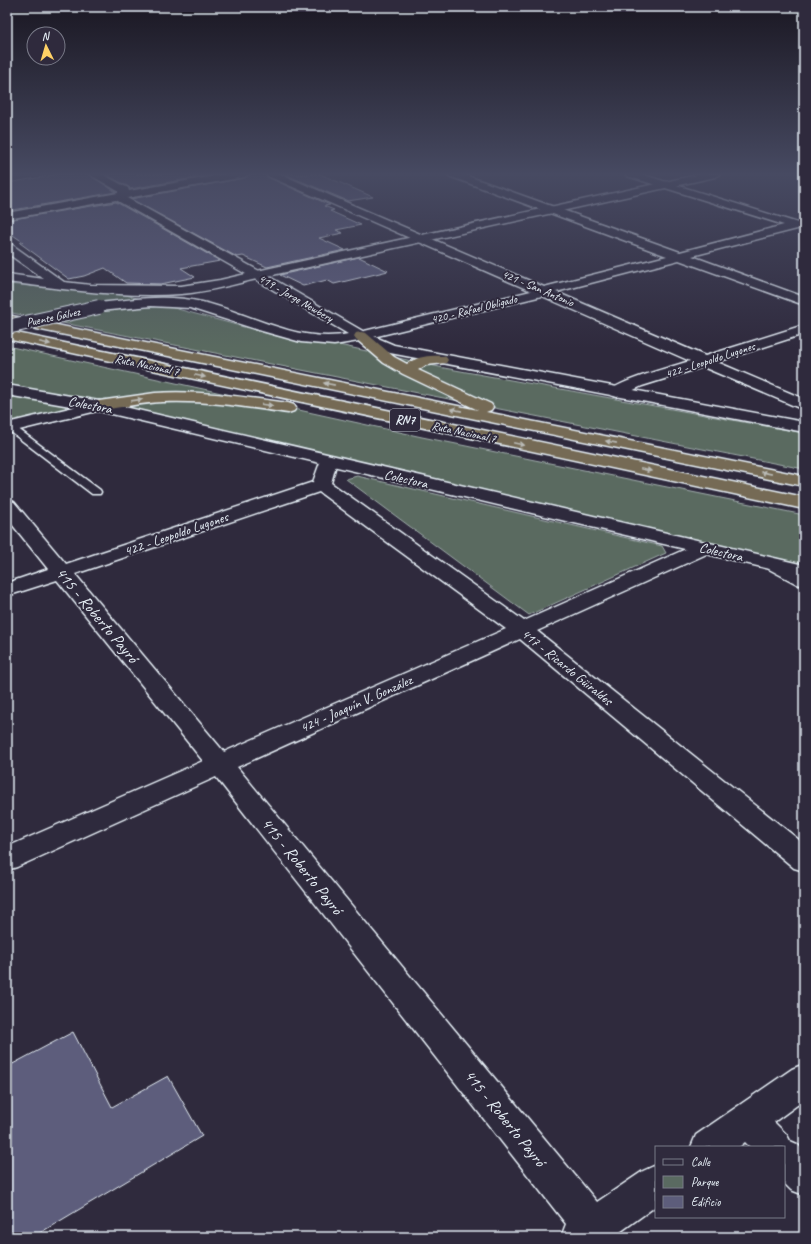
<svg xmlns="http://www.w3.org/2000/svg" width="811" height="1244" viewBox="0 0 811 1244" font-family="Caveat,sans-serif">
<style>
.green{fill:#5a6a61;stroke:#a1aeac}
.building{fill:#5d5d7b;stroke:#e8f1f8}
.lines{fill:none;stroke-linecap:round;stroke-linejoin:round}
.lane-casing{stroke:#e8f1f8;stroke-width:3}
.street-casing{stroke:#e8f1f8;stroke-width:3}
.secondary-casing{stroke:#e8f1f8;stroke-width:3}
.highway-casing{stroke:#e8f1f8;stroke-width:3}
.lane{fill:#2f2a3d;fill-rule:evenodd}
.street{fill:#2f2a3d;fill-rule:evenodd}
.secondary{fill:#2f2a3d;fill-rule:evenodd}
.highway{fill:#756b55;fill-rule:evenodd}
.secondary-bridge-casing{stroke:#e8f1f8;stroke-width:16;stroke-linecap:butt}
.secondary-bridge{stroke:#2f2a3d;stroke-width:14}
.oneway{fill:#babbb7}
.labels{text-anchor:middle;dominant-baseline:central;stroke-width:4;stroke-linejoin:round;paint-order:stroke}
.far-street-label{font-size:12px;fill:#e8f1f8;stroke:#2f2a3d}
.shield{fill:#2f2a3d;stroke:#b0b5c0;stroke-width:1}
.shield-label{font-size:13px;font-weight:bold;fill:#e8f1f8}
.street-label{font-size:14px;fill:#e8f1f8;stroke:#2f2a3d}
.near-street-label{font-size:17px;fill:#e8f1f8;stroke:#2f2a3d}
</style>
<rect width="100%" height="100%" fill="#2f2a3d"/>
<filter id="ink" filterUnits="userSpaceOnUse"><feTurbulence type="fractalNoise" baseFrequency=".025" numOctaves="2"/><feDisplacementMap in="SourceGraphic" scale="8" xChannelSelector="R" yChannelSelector="G"/><feConvolveMatrix kernelMatrix="1 2 1 2 8 2 1 2 1" color-interpolation-filters="sRGB"/></filter>
<g filter="url(#ink)">
<g class="green">
<path d="M 7,284 L 122,294 L 277,336 L 330,343 L 444,368 L 804,433 L 804,469 L 7,312 Z"/>
<path d="M 7,346 L 422,437 L 804,515 L 804,570 L 7,387 Z"/>
<path d="M 7,394 L 66,405 L 65,410 L 7,424 Z"/>
<path d="M 357,476 L 662,546 L 666,553 L 529,615 L 346,479 Z"/>
</g>
<g class="building">
<path d="M 60,174 L 88,174 L 116,192 L 7,211 L 7,183 Z"/>
<path d="M 105,174 L 216,174 L 130,189 L 129,187 Z"/>
<path d="M 250,174 L 265,174 L 267,177 L 330,205 L 324,206 L 334,210 L 330,211 L 361,225 L 336,230 L 343,233 L 319,238 L 345,250 L 267,267 L 243,256 L 237,257 L 131,199 L 244,178 Z"/>
<path d="M 284,174 L 320,174 L 373,197 L 348,201 Z"/>
<path d="M 116,202 L 220,261 L 181,268 L 195,277 L 161,284 L 126,283 L 105,268 L 84,276 L 69,279 L 20,243 L 23,242 L 7,231 L 7,220 Z"/>
<path d="M 359,257 L 388,271 L 334,284 L 327,280 L 303,286 L 280,275 Z"/>
<path d="M 73,1032 L 112,1107 L 168,1076 L 202,1136 L 33,1237 L 7,1237 L 7,1067 Z"/>
</g>
<g class="lines">
<g class="lane-casing">
<path id="lane" d="M 10,424 L 13,425 L 100,490 L 101,492 L 100,494 L 92,494 L 7,429 L 7,425 Z"/>
</g>
<g class="street-casing">
<g id="street">
<path d="M 89,174 L 102,174 L 128,188 L 129,191 L 226,174 L 249,174 L 244,177 L 127,198 L 261,272 L 263,275 L 261,278 C 235,284 208,292 181,294 C 122,298 64,289 7,282 L 7,274 L 44,279 L 7,253 L 7,243 L 11,244 L 64,282 L 91,285 L 181,286 L 220,280 L 246,274 L 116,200 L 7,219 L 7,213 L 118,193 L 118,191 Z"/>
<path d="M 266,174 L 280,174 L 544,287 L 667,256 L 449,176 L 447,174 L 462,174 L 680,252 L 784,225 L 627,176 L 625,174 L 641,174 L 801,224 L 803,226 L 801,228 L 692,256 L 804,297 L 804,305 L 679,260 L 556,292 L 705,356 L 804,325 L 804,334 L 717,362 L 804,399 L 804,410 L 703,367 L 642,386 L 623,395 L 617,397 L 611,395 L 609,392 C 617,381 674,366 690,361 L 542,296 L 361,340 L 356,339 L 354,336 L 356,333 L 531,291 L 268,176 Z"/>
<path d="M 99,401 L 105,403 L 107,406 L 105,409 L 7,433 L 7,423 Z"/>
<path d="M 328,456 L 334,457 L 337,461 L 331,483 L 524,621 L 697,544 L 704,542 L 711,544 L 714,548 L 711,552 L 537,631 L 804,844 L 804,871 L 794,868 L 520,639 L 237,767 L 597,1202 L 643,1171 L 656,1165 L 656,1206 L 613,1237 L 561,1237 L 566,1224 L 216,777 L 17,867 L 7,870 L 7,847 L 203,761 L 57,580 L 7,596 L 7,583 L 48,569 L 7,518 L 7,500 L 14,502 L 66,564 L 313,482 L 322,457 ZM 319,492 L 506,629 L 224,752 L 75,574 Z"/>
<path d="M 776,559 L 783,561 L 804,572 L 804,586 L 797,584 L 769,569 L 766,565 L 769,561 Z"/>
<path d="M 804,1064 L 804,1100 L 774,1122 L 787,1135 L 790,1141 L 797,1144 L 804,1151 L 804,1195 L 791,1190 L 784,1183 L 784,1147 L 750,1147 L 745,1142 L 739,1147 L 691,1147 L 696,1135 L 792,1069 Z"/>
</g>
</g>
<g class="secondary-casing">
<g id="secondary">
<path d="M 701,174 L 720,174 L 715,177 L 268,276 L 366,333 L 394,345 L 804,422 L 804,432 L 390,353 L 359,341 L 334,345 L 301,342 L 262,331 L 190,308 L 151,306 L 99,311 L 94,310 L 92,307 L 94,304 L 99,303 C 133,299 168,294 202,302 C 250,313 297,344 348,334 L 253,278 L 251,275 L 253,272 L 257,271 Z"/>
<path d="M 7,385 L 99,401 L 804,565 L 804,577 L 99,411 L 7,395 Z"/>
</g>
</g>
<g class="highway-casing">
<g id="highway">
<path d="M 7,315 L 478,410 L 403,374 L 384,363 L 356,339 L 354,336 L 356,333 L 361,332 L 366,333 L 394,357 L 407,364 C 417,356 434,354 446,357 L 448,360 L 446,363 L 426,365 L 418,370 L 491,404 L 493,407 L 491,410 L 486,412 L 804,476 L 804,486 L 7,323 Z"/>
<path d="M 7,331 L 804,497 L 804,509 L 7,339 Z"/>
<path d="M 155,393 C 199,390 244,397 288,403 L 294,405 L 296,408 L 294,411 L 288,413 C 247,407 205,400 163,402 C 141,403 120,407 99,411 L 93,409 L 91,406 L 93,403 L 99,401 Z"/>
</g>
</g>
<use href="#lane" class="lane"/>
<use href="#street" class="street"/>
<use href="#secondary" class="secondary"/>
<use href="#highway" class="highway"/>
<g class="secondary-bridge-casing">
<path id="secondary-bridge" d="M 7,327 L 99,307"/>
</g>
<use href="#secondary-bridge" class="secondary-bridge"/>
</g>
<defs><path id="oneway-solid" d="M-6-.8H1V-3.2L6.5 0L1 3.2V.8H-6Z"/></defs>
<g class="oneway">
<use href="#oneway-solid" transform="translate(45 343) rotate(12)"/>
<use href="#oneway-solid" transform="translate(200 376) rotate(12)"/>
<use href="#oneway-solid" transform="translate(329 384) rotate(-169)"/>
<use href="#oneway-solid" transform="translate(137 400) rotate(-8)"/>
<use href="#oneway-solid" transform="translate(267 405) rotate(7)"/>
<use href="#oneway-solid" transform="translate(456 410) rotate(-169)"/>
<use href="#oneway-solid" transform="translate(611 442) rotate(-169)"/>
<use href="#oneway-solid" transform="translate(519 444) rotate(12)"/>
<use href="#oneway-solid" transform="translate(646 470) rotate(12)"/>
<use href="#oneway-solid" transform="translate(766 473) rotate(-169)"/>
</g>
</g>
<linearGradient id="sky" x2="0" y2="1"><stop stop-color="#1a1722"/><stop offset="0.5" stop-color="#474a62"/><stop offset="1" stop-color="#474a62" stop-opacity="0"/></linearGradient>
<rect width="811" height="348" fill="url(#sky)"/>
<g class="labels">
<g class="far-street-label">
<text transform="translate(538 288) rotate(23)">421 - San Antonio</text>
<text transform="translate(296 298) rotate(30)">419 - Jorge Newbery</text>
<text transform="translate(474 309) rotate(-14)">420 - Rafael Obligado</text>
<text transform="translate(53 317) rotate(-12)">Puente Gálvez</text>
<text transform="translate(710 360) rotate(-18)">422 - Leopoldo Lugones</text>
<text transform="translate(147 365) rotate(12)">Ruta Nacional 7</text>
<text transform="translate(464 432) rotate(12)">Ruta Nacional 7</text>
</g>
<rect class="shield" x="390" y="409" width="30" height="22" rx="3"/>
<g class="shield-label">
<text x="405" y="420">RN7</text>
</g>
<g class="street-label">
<text transform="translate(90 405) rotate(11)">Colectora</text>
<text transform="translate(406 479) rotate(13)">Colectora</text>
<text transform="translate(176 534) rotate(-19)">422 - Leopoldo Lugones</text>
<text transform="translate(721 552) rotate(13)">Colectora</text>
<text transform="translate(567 667) rotate(39)">417 - Ricardo Güiraldes</text>
<text transform="translate(356 704) rotate(-24)">424 - Joaquín V. González</text>
</g>
<g class="near-street-label">
<text transform="translate(97 615) rotate(50)">415 - Roberto Payró</text>
<text transform="translate(302 866) rotate(51)">415 - Roberto Payró</text>
<text transform="translate(505 1118) rotate(51)">415 - Roberto Payró</text>
</g>
</g>
<rect width="811" height="1244" fill="none" stroke="#2f2a3d" stroke-width="24"/>
<rect x="12" y="12" width="787" height="1220" fill="none" stroke="#e8f1f8" stroke-width="1.5" filter="url(#ink)"/>
<rect x="655" y="1146" width="130" height="72" fill="#2f2a3d" stroke="#797a88"/>
<rect x="663" y="1159" width="20" height="6" fill="#2f2a3d" stroke="#797a88"/>
<text x="691" y="1166" font-size="12" fill="#e8f1f8">Calle</text>
<rect x="663" y="1176" width="20" height="12" fill="#5a6a61" stroke="#797a88"/>
<text x="691" y="1186" font-size="12" fill="#e8f1f8">Parque</text>
<rect x="663" y="1196" width="20" height="12" fill="#5d5d7b" stroke="#797a88"/>
<text x="691" y="1206" font-size="12" fill="#e8f1f8">Edificio</text>
<g transform="translate(46 46) rotate(355)"><circle r="19" fill="#2f2a3d" stroke="#797a88"/>
<path d="M0-3L7 15L0 10L-7 15Z" fill="#ffd166"/>
<text y="-6" font-size="11" font-weight="bold" text-anchor="middle" fill="#e8f1f8">N</text>
</g>
</svg>
